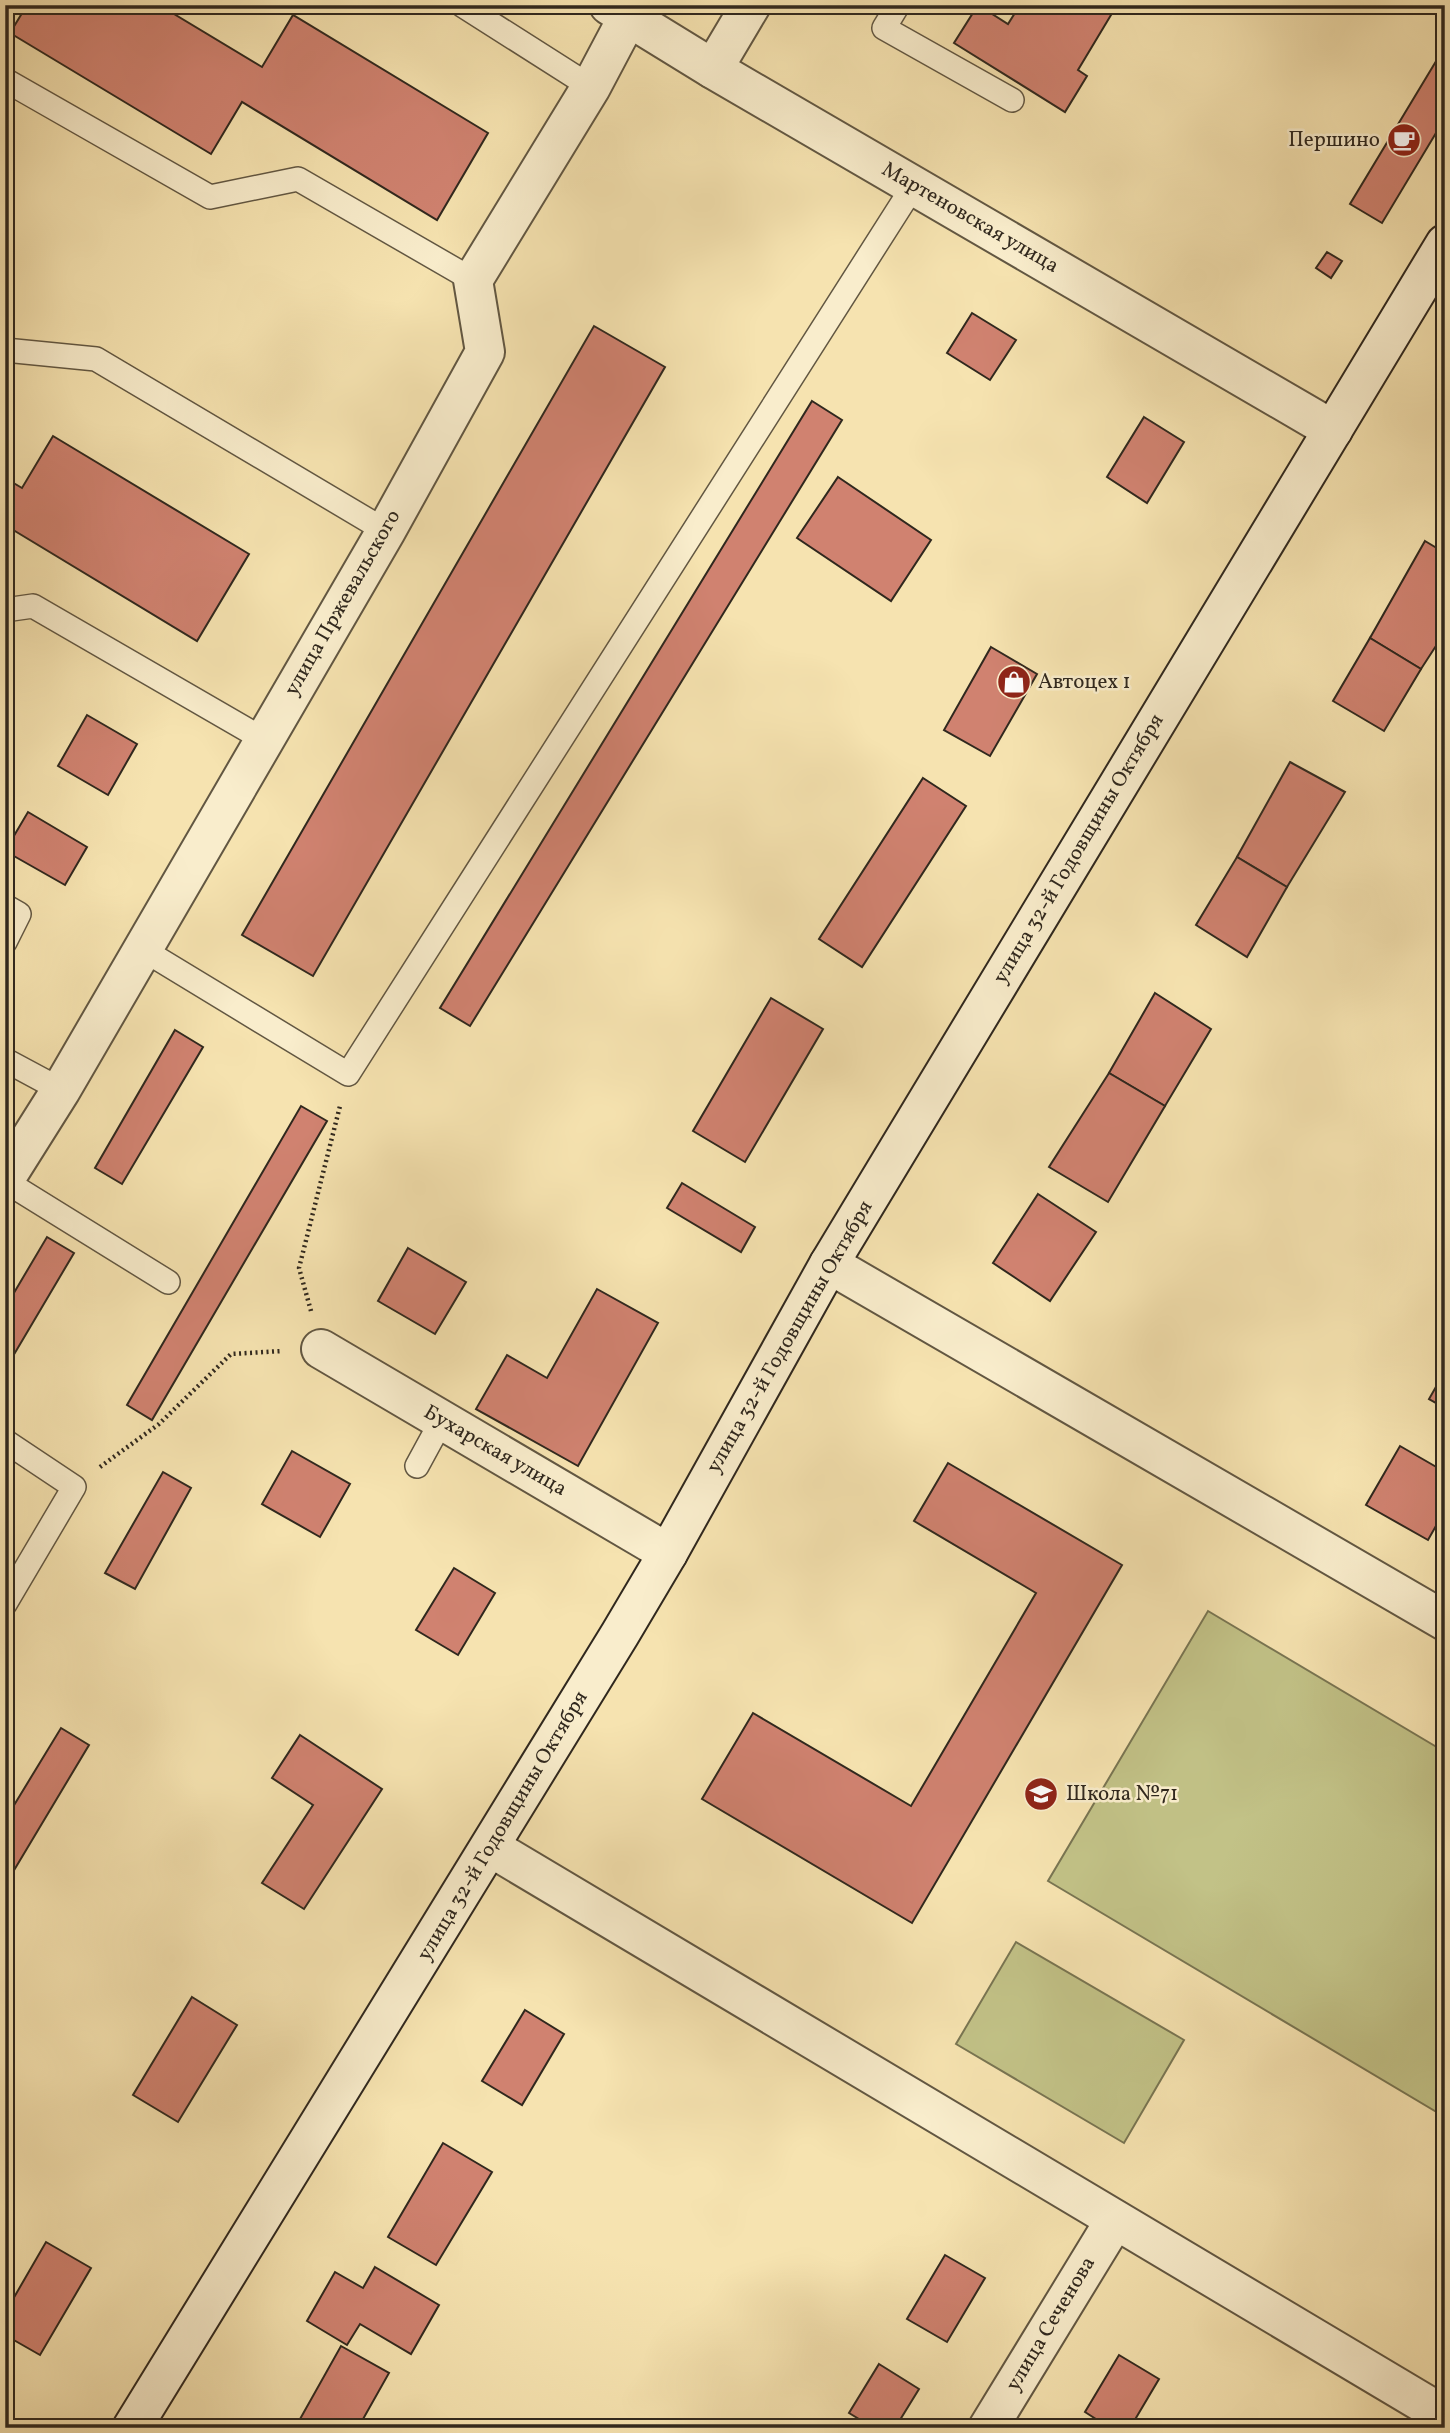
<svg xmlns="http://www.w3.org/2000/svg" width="1450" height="2433" viewBox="0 0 1450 2433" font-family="Vollkorn,serif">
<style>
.green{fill:#c2c287;stroke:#797552;stroke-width:2}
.building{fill:#d08270;stroke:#30281e;stroke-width:2}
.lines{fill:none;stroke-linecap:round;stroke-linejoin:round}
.service-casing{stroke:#625742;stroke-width:26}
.minor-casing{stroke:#625742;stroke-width:42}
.secondary-casing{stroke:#30281e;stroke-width:42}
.path{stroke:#30281e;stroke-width:4.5;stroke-dasharray:2 3.5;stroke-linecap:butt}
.service{stroke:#f9edcc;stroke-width:23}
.minor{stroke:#f9edcc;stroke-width:38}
.secondary{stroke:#f9edcc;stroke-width:38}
.labels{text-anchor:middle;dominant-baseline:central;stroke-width:5;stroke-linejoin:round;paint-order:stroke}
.poi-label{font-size:21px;fill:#30281e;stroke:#f9edcc;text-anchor:start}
.street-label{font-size:21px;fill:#30281e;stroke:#f9edcc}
</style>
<rect width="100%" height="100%" fill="#f6e3b0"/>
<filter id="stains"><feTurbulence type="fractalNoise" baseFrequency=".00286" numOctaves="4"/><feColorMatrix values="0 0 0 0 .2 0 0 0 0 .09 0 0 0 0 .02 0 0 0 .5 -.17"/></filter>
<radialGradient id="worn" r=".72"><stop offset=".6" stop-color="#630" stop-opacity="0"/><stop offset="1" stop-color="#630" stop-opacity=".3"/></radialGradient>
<g class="green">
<path d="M 1208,1611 L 1445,1752 L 1445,2117 L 1048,1881 Z"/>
<path d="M 1016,1942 L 1184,2040 L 1124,2143 L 956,2044 Z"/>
</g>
<g class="building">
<path d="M 27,5 L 159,5 L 262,67 L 293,15 L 488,133 L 437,220 L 242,102 L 211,154 L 10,33 Z"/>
<path d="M 978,5 L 1008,24 L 1020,5 L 1117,5 L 1078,70 L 1087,76 L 1065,112 L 954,43 Z"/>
<path d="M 1444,48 L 1445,118 L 1382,223 L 1350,204 Z"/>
<path d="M 1327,252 L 1342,261 L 1331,278 L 1316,268 Z"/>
<path d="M 972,313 L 1016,340 L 990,380 L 947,353 Z"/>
<path d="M 594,326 L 665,367 L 313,976 L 242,935 Z"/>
<path d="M 812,401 L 842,420 L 470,1026 L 440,1008 Z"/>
<path d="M 1144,417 L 1184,442 L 1147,503 L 1107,477 Z"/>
<path d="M 53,436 L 249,554 L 197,641 L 5,525 L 5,478 L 22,488 Z"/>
<path d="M 838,477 L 931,540 L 891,601 L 797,538 Z"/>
<path d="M 1425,541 L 1445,553 L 1445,632 L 1421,669 L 1370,638 Z"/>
<path d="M 1370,638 L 1421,669 L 1384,731 L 1333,701 Z"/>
<path d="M 991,647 L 1037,674 L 990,756 L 944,730 Z"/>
<path d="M 87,715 L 137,744 L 108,795 L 58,766 Z"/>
<path d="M 1290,762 L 1345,792 L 1287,887 L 1237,857 Z"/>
<path d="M 923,778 L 966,806 L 862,967 L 819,939 Z"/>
<path d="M 28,812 L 87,847 L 65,885 L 5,851 Z"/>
<path d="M 1237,857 L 1287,887 L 1247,957 L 1196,925 Z"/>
<path d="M 1155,993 L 1211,1029 L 1165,1106 L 1109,1073 Z"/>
<path d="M 771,998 L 823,1029 L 745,1162 L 693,1131 Z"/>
<path d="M 175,1030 L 203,1047 L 122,1184 L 95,1168 Z"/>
<path d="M 1109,1073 L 1165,1106 L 1108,1202 L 1049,1167 Z"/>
<path d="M 301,1106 L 327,1121 L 152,1420 L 127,1405 Z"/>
<path d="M 682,1183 L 755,1227 L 741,1252 L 667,1208 Z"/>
<path d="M 1038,1194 L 1096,1232 L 1050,1301 L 993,1263 Z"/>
<path d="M 47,1237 L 74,1253 L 6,1368 L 5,1308 Z"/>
<path d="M 408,1248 L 466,1282 L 435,1334 L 378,1301 Z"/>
<path d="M 597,1289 L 658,1323 L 578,1466 L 476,1409 L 507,1355 L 547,1378 Z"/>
<path d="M 1445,1371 L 1445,1408 L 1429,1399 Z"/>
<path d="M 1400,1446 L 1445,1472 L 1445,1510 L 1428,1540 L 1366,1505 Z"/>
<path d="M 292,1451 L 350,1484 L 320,1537 L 262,1504 Z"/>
<path d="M 948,1463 L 1122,1565 L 912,1923 L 702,1799 L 753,1713 L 911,1806 L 1036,1593 L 914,1521 Z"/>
<path d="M 163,1472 L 191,1488 L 135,1589 L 105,1573 Z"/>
<path d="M 454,1568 L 495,1593 L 458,1655 L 416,1630 Z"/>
<path d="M 61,1728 L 89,1745 L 7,1882 L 5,1881 L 5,1820 Z"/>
<path d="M 300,1735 L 382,1789 L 304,1909 L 262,1883 L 313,1805 L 272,1778 Z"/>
<path d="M 192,1997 L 237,2025 L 178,2122 L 133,2095 Z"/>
<path d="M 525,2010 L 564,2034 L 522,2105 L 482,2081 Z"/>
<path d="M 443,2143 L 492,2172 L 436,2265 L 388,2237 Z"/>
<path d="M 46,2242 L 91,2268 L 40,2355 L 5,2335 L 5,2313 Z"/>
<path d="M 945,2255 L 985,2278 L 947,2342 L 907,2319 Z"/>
<path d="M 375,2267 L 439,2305 L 411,2354 L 360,2324 L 347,2345 L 307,2321 L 335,2272 L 363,2288 Z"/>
<path d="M 341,2346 L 389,2373 L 358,2428 L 295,2428 Z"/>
<path d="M 1119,2355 L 1159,2379 L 1130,2428 L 1110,2428 L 1085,2412 Z"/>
<path d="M 879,2364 L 919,2389 L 895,2428 L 874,2428 L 849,2413 Z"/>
</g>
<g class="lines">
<g class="service-casing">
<g id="service">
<path d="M 462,5 L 591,87"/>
<path d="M 898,5 L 884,28 L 1012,100"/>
<path d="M 5,80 L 210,197 L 298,179 L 473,280"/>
<path d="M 5,350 L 96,359 L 386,531"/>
<path d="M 5,610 L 33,606 L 263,739"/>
<path d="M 5,906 L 19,914 L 5,942"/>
<path d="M 142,949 L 348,1074 L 914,185"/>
<path d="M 5,1060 L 61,1090"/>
<path d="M 5,1181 L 168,1282"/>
<path d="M 5,1441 L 74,1487 L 5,1604"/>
<path d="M 417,1466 L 442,1420"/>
</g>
</g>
<g class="minor-casing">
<g id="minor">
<path d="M 609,5 L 713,69 L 1333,430"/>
<path d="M 713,69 L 751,5"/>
<path d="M 5,1179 L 61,1090 L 386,531 L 485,352 L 473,280 L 591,87 L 628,17"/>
<path d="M 829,1264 L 1445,1621"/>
<path d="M 321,1349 L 668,1553"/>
<path d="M 490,1847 L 1445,2416"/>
<path d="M 988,2428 L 1115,2220"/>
</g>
</g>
<g class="secondary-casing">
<path id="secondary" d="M 132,2428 L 620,1634 L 668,1553 L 829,1264 L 1445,244"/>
</g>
<g class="path">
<path d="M 311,1311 L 299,1268 L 340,1106"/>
<path d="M 100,1467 L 159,1424 L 231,1354 L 282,1351"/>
</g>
<use href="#service" class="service"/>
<use href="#minor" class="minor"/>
<use href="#secondary" class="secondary"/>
</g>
<defs>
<g id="cafe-disc" transform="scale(1.75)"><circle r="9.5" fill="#8f2418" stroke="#f9edcc"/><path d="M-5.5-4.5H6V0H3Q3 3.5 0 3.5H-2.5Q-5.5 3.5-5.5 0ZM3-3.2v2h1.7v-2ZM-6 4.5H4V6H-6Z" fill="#fff"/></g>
<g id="shop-disc" transform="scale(1.75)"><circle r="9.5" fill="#8f2418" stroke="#f9edcc"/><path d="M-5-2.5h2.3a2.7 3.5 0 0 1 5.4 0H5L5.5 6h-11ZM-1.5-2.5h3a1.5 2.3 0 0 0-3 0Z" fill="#fff"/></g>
<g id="school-disc" transform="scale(1.75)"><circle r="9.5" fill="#8f2418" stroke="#f9edcc"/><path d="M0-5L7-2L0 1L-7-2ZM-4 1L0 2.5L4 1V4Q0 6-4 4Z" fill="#fff"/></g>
</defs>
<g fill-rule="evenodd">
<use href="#cafe-disc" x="1404" y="140"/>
<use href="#shop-disc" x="1014" y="682"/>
<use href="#school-disc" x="1041" y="1794"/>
</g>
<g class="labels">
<g class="poi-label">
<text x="1380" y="140" text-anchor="end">Першино</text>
<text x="1038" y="682">Автоцех 1</text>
<text x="1066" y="1794">Школа №71</text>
</g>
<g class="street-label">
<text transform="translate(970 218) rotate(30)">Мартеновская улица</text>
<text transform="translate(343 603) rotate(-60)">улица Пржевальского</text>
<text transform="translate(1079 849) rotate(-59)">улица 32-й Годовщины Октября</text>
<text transform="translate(790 1337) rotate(-60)">улица 32-й Годовщины Октября</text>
<text transform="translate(495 1451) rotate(30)">Бухарская улица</text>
<text transform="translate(503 1826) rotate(-59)">улица 32-й Годовщины Октября</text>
<text transform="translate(1051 2324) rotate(-59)">улица Сеченова</text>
</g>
</g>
<rect width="1450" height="2433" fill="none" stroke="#f6e3b0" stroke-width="28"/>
<rect x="7" y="7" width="1436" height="2419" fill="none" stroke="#30281e" stroke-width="3.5"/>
<rect x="14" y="14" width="1422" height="2405" fill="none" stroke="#30281e" stroke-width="2"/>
<rect width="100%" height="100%" filter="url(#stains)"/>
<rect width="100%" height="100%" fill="url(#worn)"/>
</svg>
